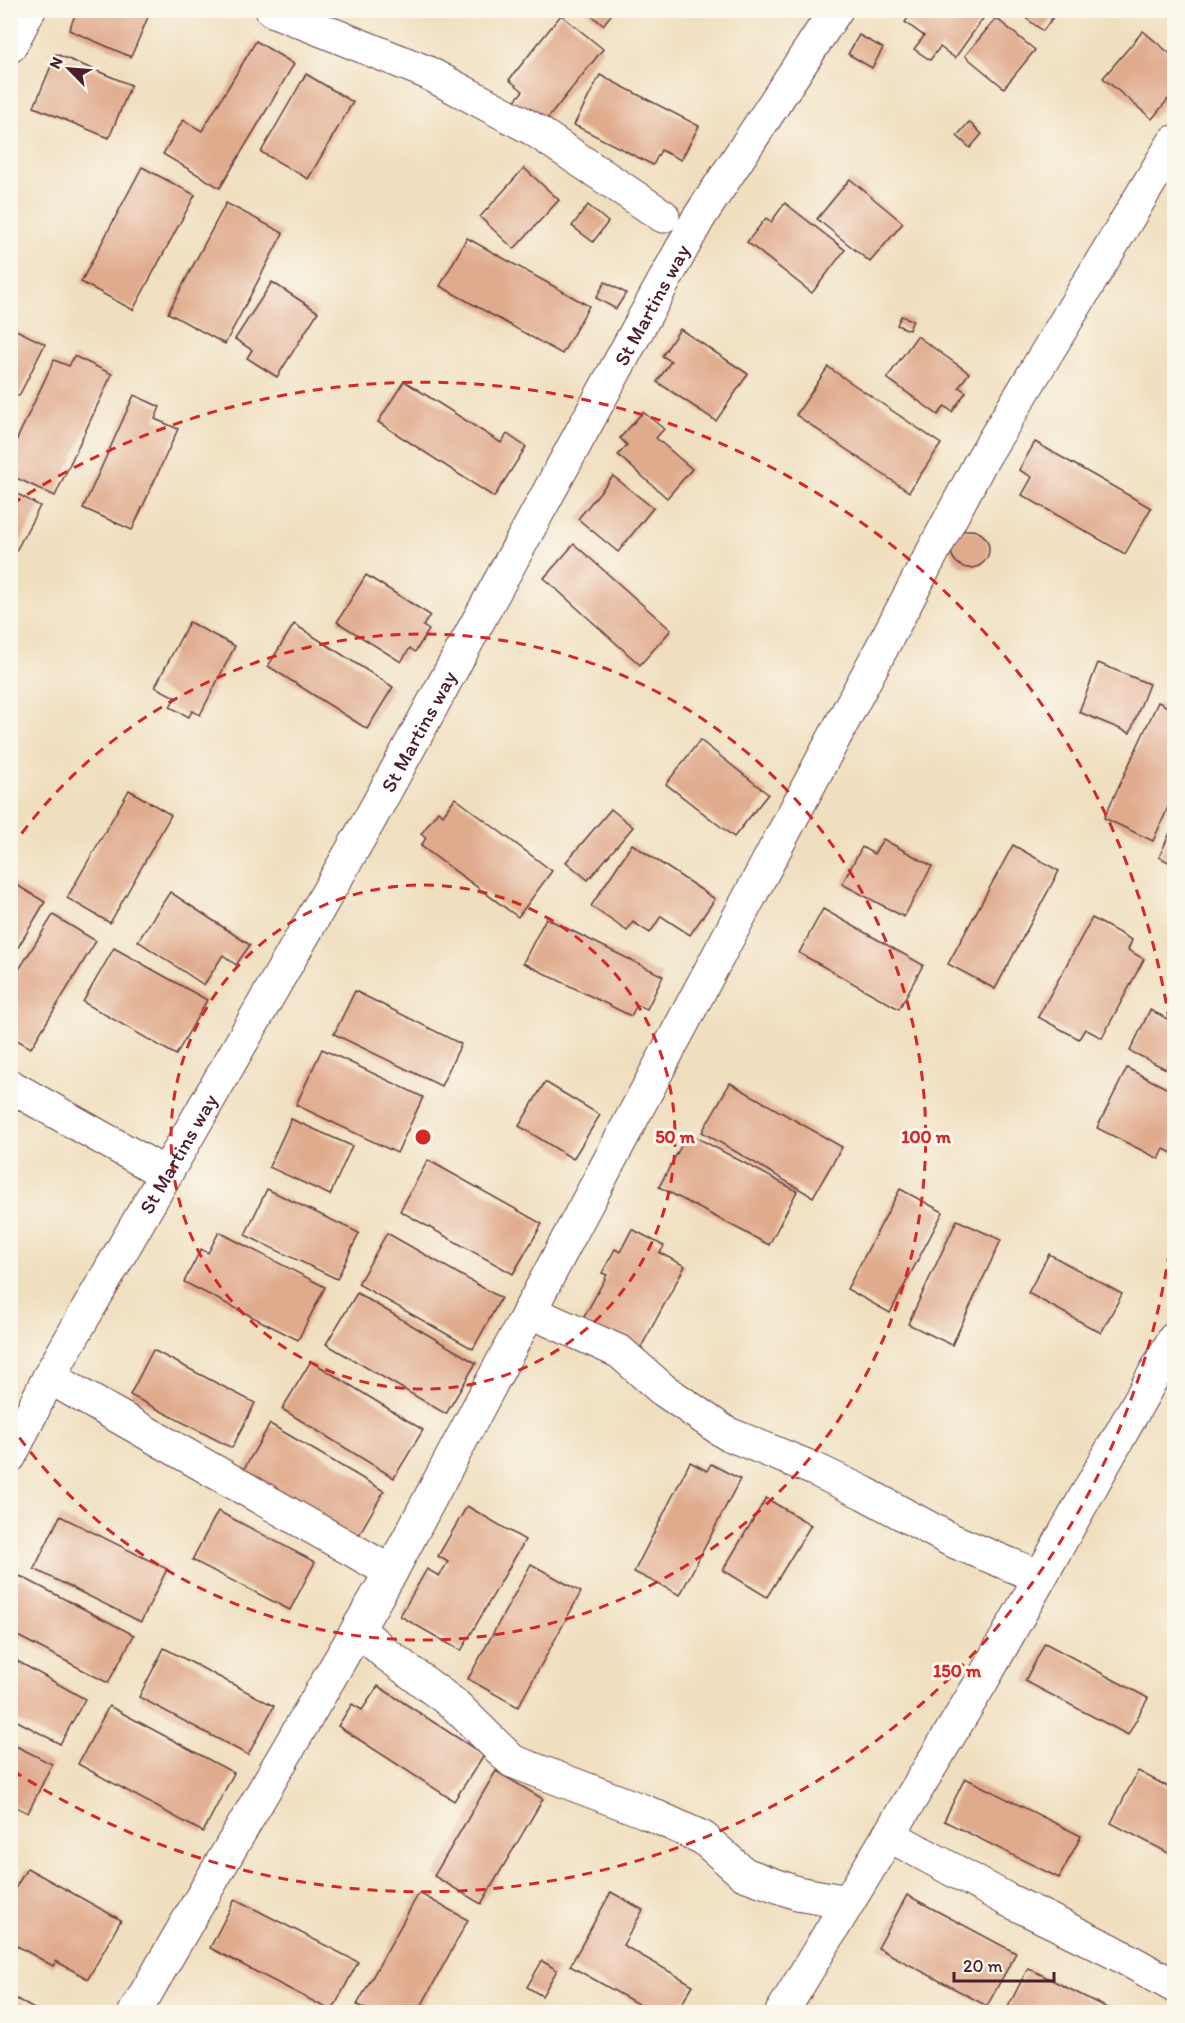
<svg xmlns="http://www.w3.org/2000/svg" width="1185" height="2023" viewBox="0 0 1185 2023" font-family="Itim,sans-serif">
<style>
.building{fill:#e0aa8c}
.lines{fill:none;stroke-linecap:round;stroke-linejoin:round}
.minor-casing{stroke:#633c41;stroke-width:35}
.minor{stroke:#fff;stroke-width:33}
.ring{fill:none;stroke:#d62828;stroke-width:3;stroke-dasharray:10 8}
.labels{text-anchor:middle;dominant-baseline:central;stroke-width:6;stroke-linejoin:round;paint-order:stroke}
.street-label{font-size:21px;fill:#4a1f2b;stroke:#fbf7ec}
.centre{fill:#d62828;stroke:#fbf7ec;stroke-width:3}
.ring-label{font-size:18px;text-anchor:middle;font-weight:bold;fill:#d62828;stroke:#fbf7ec;stroke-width:6;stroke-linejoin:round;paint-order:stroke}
</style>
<rect width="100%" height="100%" fill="#fbf7ec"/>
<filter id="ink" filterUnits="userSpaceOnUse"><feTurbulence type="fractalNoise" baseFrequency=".0167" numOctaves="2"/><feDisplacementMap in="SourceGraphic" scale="12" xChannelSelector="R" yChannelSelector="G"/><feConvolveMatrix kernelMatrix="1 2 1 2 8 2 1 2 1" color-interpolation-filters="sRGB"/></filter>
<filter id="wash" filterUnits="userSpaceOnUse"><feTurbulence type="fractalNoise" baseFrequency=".008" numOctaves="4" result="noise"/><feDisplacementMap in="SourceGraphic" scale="24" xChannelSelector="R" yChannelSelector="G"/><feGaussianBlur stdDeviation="1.35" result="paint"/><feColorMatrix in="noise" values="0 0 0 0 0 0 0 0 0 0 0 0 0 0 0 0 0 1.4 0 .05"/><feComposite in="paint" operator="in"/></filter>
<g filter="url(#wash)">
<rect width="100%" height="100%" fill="#f0dfbf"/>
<g id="blocks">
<g class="building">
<path d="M 77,10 L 151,10 L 131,57 L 69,30 Z"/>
<path d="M 585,10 L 615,10 L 603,25 Z"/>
<path d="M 910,10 L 989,10 L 955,58 L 940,47 L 930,60 L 914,49 L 924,36 L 905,22 L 913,12 Z"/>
<path d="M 1015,10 L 1058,10 L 1043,31 Z"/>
<path d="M 561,15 L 603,49 L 541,127 L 512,104 L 523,91 L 509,80 Z"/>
<path d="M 996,18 L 1035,50 L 1004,88 L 965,56 Z"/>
<path d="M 1143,31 L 1174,57 L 1174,92 L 1152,119 L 1103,78 Z"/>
<path d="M 859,35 L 883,48 L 872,68 L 848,54 Z"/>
<path d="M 256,41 L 294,64 L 220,188 L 163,154 L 183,120 L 202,131 Z"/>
<path d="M 56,54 L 131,85 L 109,138 L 34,107 Z"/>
<path d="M 306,74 L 353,102 L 308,179 L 261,152 Z"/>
<path d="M 600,75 L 699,126 L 681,160 L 661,150 L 653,165 L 574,125 Z"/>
<path d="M 969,122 L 982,134 L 970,148 L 957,136 Z"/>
<path d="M 142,167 L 195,195 L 133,310 L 81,282 Z"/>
<path d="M 524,168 L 559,200 L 514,249 L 480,217 Z"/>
<path d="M 850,179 L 903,223 L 870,262 L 817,219 Z"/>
<path d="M 226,203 L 283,233 L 225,344 L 168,313 Z"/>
<path d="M 785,203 L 845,250 L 812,293 L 747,242 L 766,218 L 771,222 Z"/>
<path d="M 588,205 L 608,222 L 593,242 L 572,226 Z"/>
<path d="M 467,238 L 589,306 L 562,354 L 440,286 Z"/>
<path d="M 272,282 L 318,312 L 277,377 L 247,358 L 252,350 L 235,339 Z"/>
<path d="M 605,282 L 626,293 L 616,309 L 596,298 Z"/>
<path d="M 901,316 L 913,320 L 909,330 L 897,325 Z"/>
<path d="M 10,327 L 45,344 L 19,396 L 10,392 Z"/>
<path d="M 680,329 L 748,374 L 716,421 L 657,382 L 671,361 L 662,356 Z"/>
<path d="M 917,336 L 969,373 L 959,387 L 966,392 L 952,412 L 945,406 L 938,415 L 887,378 Z"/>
<path d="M 74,356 L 112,374 L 55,496 L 10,475 L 10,454 L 54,360 L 69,366 Z"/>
<path d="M 828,367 L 941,444 L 909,492 L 796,415 Z"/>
<path d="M 404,381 L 501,443 L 507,434 L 526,447 L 494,497 L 378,422 Z"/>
<path d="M 134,395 L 160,407 L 155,419 L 178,429 L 132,530 L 83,508 Z"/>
<path d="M 643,412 L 664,429 L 656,438 L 692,469 L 667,498 L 618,455 L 627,445 L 620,438 Z"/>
<path d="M 1035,442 L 1151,508 L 1125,554 L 1022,495 L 1032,477 L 1019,470 Z"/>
<path d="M 613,476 L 653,508 L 618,552 L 578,519 Z"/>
<path d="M 10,490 L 40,506 L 10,562 Z"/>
<circle cx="970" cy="549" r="19"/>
<path d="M 574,544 L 671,630 L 640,665 L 544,578 Z"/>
<path d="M 366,575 L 430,615 L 423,626 L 429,630 L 415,652 L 410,648 L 401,662 L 337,622 Z"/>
<path d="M 189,622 L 235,646 L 200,715 L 192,711 L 189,717 L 170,707 L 175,697 L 155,687 Z"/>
<path d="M 294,624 L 393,687 L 367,729 L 268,666 Z"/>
<path d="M 1098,663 L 1149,684 L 1130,733 L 1079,712 Z"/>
<path d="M 1158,702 L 1174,710 L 1174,794 L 1153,841 L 1104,818 Z"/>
<path d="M 700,740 L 768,794 L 734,837 L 666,784 Z"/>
<path d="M 129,790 L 171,815 L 110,923 L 67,898 Z"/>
<path d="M 455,798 L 552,871 L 518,917 L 421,846 L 426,838 L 421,834 L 438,811 L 443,815 Z"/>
<path d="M 611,809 L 633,827 L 588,880 L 566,862 Z"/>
<path d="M 1174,824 L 1174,865 L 1159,857 Z"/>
<path d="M 883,839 L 932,866 L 904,917 L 842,884 L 862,847 L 874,854 Z"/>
<path d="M 632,844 L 715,899 L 690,935 L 661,916 L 650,933 L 633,922 L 627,931 L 591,906 Z"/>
<path d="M 1013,845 L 1059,871 L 995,989 L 948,964 Z"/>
<path d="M 10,881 L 45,902 L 10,961 Z"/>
<path d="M 170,892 L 250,945 L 236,965 L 223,955 L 204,985 L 138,941 Z"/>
<path d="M 823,909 L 923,965 L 899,1009 L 799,953 Z"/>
<path d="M 53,915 L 96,941 L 31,1048 L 10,1036 L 10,984 Z"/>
<path d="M 546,918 L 663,976 L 647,1009 L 637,1005 L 631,1016 L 523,963 Z"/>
<path d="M 1092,918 L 1132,940 L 1128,950 L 1144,959 L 1102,1038 L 1085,1029 L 1079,1039 L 1038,1017 Z"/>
<path d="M 114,948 L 207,1000 L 176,1055 L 83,1002 Z"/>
<path d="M 355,991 L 461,1044 L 441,1086 L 334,1034 Z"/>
<path d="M 1150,1010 L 1174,1022 L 1174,1073 L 1130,1051 Z"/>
<path d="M 322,1049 L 423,1097 L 397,1153 L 296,1105 Z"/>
<path d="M 1127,1068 L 1174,1092 L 1174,1154 L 1164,1149 L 1159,1159 L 1097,1128 Z"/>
<path d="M 545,1082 L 600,1115 L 573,1159 L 519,1126 Z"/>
<path d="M 730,1083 L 842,1147 L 813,1197 L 702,1132 Z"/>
<path d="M 291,1119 L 352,1146 L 330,1195 L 269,1167 Z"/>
<path d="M 688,1133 L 797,1191 L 769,1245 L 659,1187 Z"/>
<path d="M 428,1160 L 542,1224 L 513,1274 L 400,1211 Z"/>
<path d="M 267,1189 L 359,1233 L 337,1279 L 245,1235 Z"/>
<path d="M 900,1189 L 943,1212 L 890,1313 L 847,1289 Z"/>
<path d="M 957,1220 L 1001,1240 L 952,1345 L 908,1324 Z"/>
<path d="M 632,1229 L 664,1246 L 660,1253 L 685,1266 L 639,1351 L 582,1321 L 607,1275 L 602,1273 L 615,1249 L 620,1252 Z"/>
<path d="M 219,1232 L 325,1287 L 298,1340 L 184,1282 L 201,1249 L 208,1253 Z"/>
<path d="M 387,1233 L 501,1298 L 473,1349 L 358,1284 Z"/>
<path d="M 1049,1254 L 1122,1294 L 1101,1333 L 1028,1293 Z"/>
<path d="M 357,1293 L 476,1363 L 446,1414 L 326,1344 Z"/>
<path d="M 153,1350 L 255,1403 L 232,1448 L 130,1395 Z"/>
<path d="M 311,1361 L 423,1430 L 394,1478 L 282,1409 Z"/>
<path d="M 270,1424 L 384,1491 L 356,1540 L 241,1474 Z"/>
<path d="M 690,1462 L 707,1471 L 711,1464 L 740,1479 L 680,1595 L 634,1572 Z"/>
<path d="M 766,1498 L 811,1525 L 767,1597 L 723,1570 Z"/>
<path d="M 467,1506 L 525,1540 L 461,1651 L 400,1616 L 427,1569 L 439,1576 L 448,1562 L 438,1556 Z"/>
<path d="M 218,1511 L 315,1562 L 290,1610 L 192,1560 Z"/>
<path d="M 60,1516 L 167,1569 L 141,1622 L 34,1569 Z"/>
<path d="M 531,1564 L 581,1592 L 518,1707 L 468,1679 Z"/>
<path d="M 20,1576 L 134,1635 L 108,1683 L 10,1632 L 10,1594 Z"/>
<path d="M 1045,1643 L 1148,1698 L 1128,1735 L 1025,1681 Z"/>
<path d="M 164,1648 L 274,1706 L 248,1755 L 139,1697 Z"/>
<path d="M 10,1657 L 85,1699 L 60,1744 L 10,1717 Z"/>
<path d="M 378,1686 L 484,1755 L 454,1801 L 338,1726 L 352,1704 L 362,1710 Z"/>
<path d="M 109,1706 L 234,1773 L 203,1832 L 78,1764 Z"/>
<path d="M 10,1743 L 52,1764 L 28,1813 L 10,1804 Z"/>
<path d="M 496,1771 L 543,1799 L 481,1904 L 434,1876 Z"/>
<path d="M 1138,1771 L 1174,1790 L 1174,1856 L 1111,1823 Z"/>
<path d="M 965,1778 L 1081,1836 L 1059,1878 L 944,1821 Z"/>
<path d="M 27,1868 L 121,1920 L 88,1979 L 56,1961 L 53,1966 L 10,1942 L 10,1897 Z"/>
<path d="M 611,1892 L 643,1910 L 623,1945 L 693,1985 L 677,2012 L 652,2012 L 570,1966 Z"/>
<path d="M 419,1893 L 468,1920 L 418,2012 L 371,2012 L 357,2005 Z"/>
<path d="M 907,1895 L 1016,1953 L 987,2006 L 878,1948 Z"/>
<path d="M 235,1899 L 358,1962 L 332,2011 L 210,1948 Z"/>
<path d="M 542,1961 L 557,1970 L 542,1996 L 527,1987 Z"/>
<path d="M 1028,1968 L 1115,2012 L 1006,2011 Z"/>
<path d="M 10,1995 L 39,2012 L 10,2012 Z"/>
</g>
</g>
</g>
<g filter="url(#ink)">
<use href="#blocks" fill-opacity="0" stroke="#633c41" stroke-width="1.5"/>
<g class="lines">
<g class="minor-casing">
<g id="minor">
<path d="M 272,10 L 426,72 L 533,129 L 663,216"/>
<path d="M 10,46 L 29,10"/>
<path d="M 10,1086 L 166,1174"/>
<path d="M 529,1311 L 620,1352 L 662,1389 L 726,1433 L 814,1469 L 864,1493 L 951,1540 L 1040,1577"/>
<path d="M 49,1377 L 391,1572"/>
<path id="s1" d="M 10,1456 L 49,1377 L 370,819 L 698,219 L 836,10"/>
<path d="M 358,1629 L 386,1654 L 455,1705 L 512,1761 L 646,1812 L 703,1838 L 744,1874 L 797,1893 L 848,1902"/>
<path d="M 889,1835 L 1006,1899 L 1112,1951 L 1174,1986"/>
<path d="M 135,2012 L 391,1572 L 980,463 L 1174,142"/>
<path d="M 782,2012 L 982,1681 L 1174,1339"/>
</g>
</g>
<use href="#minor" class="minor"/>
</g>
</g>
<g class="ring">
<circle cx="423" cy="1137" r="252"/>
<path d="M11 848A503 503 0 1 1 11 1426"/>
<path d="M1174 1216A755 755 0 0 1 12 1770M12 504A755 755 0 0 1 1174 1058"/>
</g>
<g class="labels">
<g class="street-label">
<text stroke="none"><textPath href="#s1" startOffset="1318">St Martins way</textPath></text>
<text stroke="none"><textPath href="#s1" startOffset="832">St Martins way</textPath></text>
<text stroke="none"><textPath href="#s1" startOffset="346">St Martins way</textPath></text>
</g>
</g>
<circle cx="423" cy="1137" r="9" class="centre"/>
<g class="ring-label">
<text x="675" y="1143">50 m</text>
<text x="926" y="1143">100 m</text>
<text x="957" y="1677">150 m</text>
</g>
<rect width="1185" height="2023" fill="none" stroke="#fbf7ec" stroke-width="36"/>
<g transform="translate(69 69) rotate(295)" stroke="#fbf7ec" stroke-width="4.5" paint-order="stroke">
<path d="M0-4.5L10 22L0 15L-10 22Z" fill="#4a1f2b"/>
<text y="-9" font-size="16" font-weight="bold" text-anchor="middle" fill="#4a1f2b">N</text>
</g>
<path d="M954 1972v9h100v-9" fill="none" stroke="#4a1f2b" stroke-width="3"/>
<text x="963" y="1972" font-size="18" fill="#4a1f2b" stroke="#fbf7ec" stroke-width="4.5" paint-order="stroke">20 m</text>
</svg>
